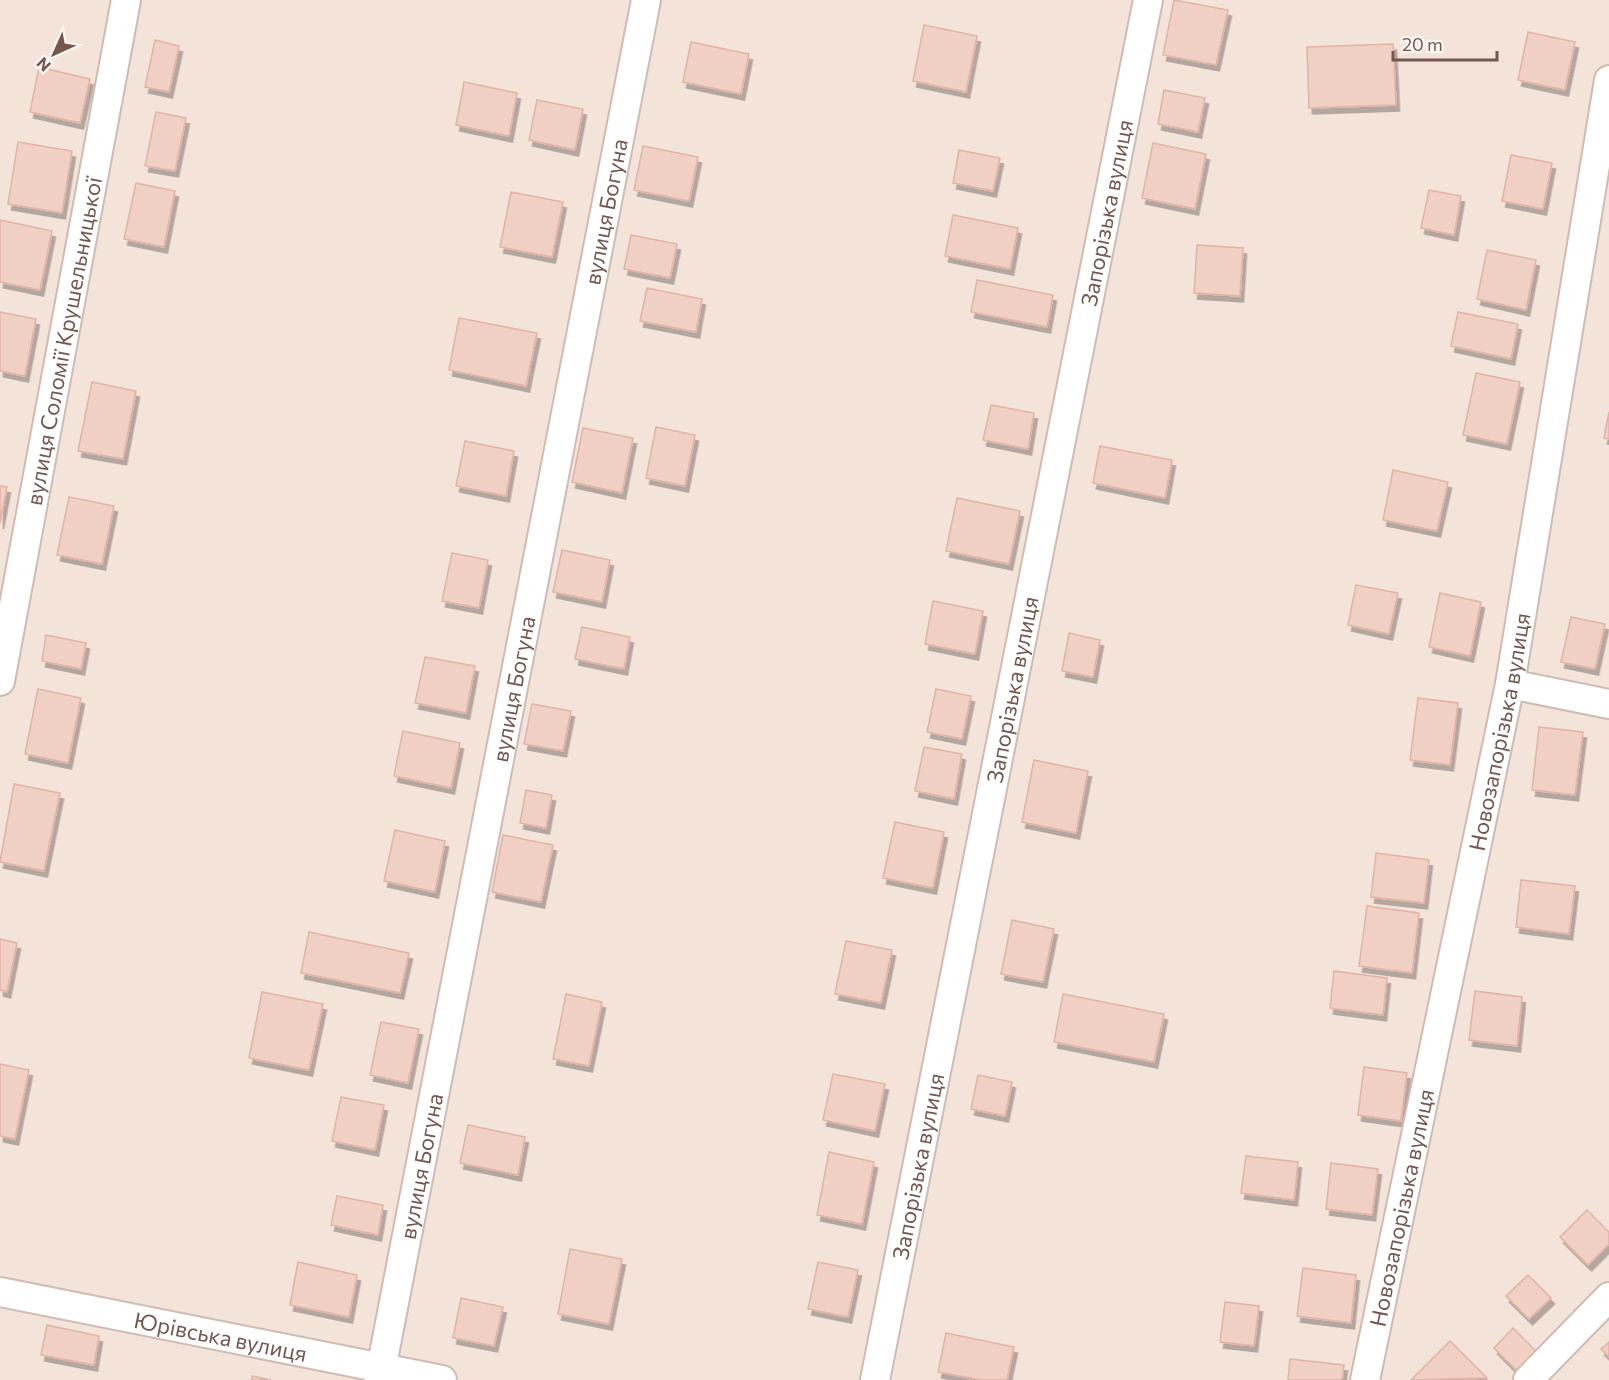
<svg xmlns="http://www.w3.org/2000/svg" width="1609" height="1380" viewBox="0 0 1609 1380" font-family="Commissioner,sans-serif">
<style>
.residential{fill:#f3e3d9}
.building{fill:#f0cfc4;stroke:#e1b3a5;stroke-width:1.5;filter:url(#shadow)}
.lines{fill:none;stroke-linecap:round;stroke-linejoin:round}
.minor-casing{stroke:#d0bbb3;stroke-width:32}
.minor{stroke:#fff;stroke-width:28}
.labels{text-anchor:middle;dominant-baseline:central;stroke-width:5;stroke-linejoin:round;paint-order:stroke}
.street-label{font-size:22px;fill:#76574f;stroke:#fef7f1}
</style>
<defs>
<filter id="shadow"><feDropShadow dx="3.5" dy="6" stdDeviation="0" flood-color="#0004"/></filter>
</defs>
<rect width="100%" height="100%" fill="#fcf2eb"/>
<rect class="residential" x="0" y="0" width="1609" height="1380"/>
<g class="building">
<path d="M 1174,0 L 1228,10 L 1216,65 L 1163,55 Z"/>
<path d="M 924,25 L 977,36 L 966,92 L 913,81 Z"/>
<path d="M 1528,32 L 1575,42 L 1565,90 L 1518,80 Z"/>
<path d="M 155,40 L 179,46 L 169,92 L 145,87 Z"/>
<path d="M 691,42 L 749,54 L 741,94 L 683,82 Z"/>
<path d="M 1393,44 L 1396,105 L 1309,108 L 1307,47 Z"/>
<path d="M 39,67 L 90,79 L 80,123 L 30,112 Z"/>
<path d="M 464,82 L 517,93 L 509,136 L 456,125 Z"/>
<path d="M 1164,90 L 1205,98 L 1198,132 L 1158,124 Z"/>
<path d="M 537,100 L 583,109 L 575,150 L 529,140 Z"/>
<path d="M 156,112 L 186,118 L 175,171 L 145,166 Z"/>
<path d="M 18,142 L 72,151 L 62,213 L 8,204 Z"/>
<path d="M 1153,143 L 1206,154 L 1195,209 L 1142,198 Z"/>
<path d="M 643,146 L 698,157 L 689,201 L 634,190 Z"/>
<path d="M 959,150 L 1000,158 L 993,191 L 953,183 Z"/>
<path d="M 1511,155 L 1552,163 L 1543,209 L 1502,201 Z"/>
<path d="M 136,183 L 175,191 L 164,247 L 124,239 Z"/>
<path d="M 1429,190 L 1461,196 L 1454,235 L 1421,228 Z"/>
<path d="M 511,192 L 563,202 L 552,257 L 500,247 Z"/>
<path d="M 953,215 L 1018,228 L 1010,269 L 945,256 Z"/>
<path d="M 0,220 L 52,231 L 40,290 L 0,282 Z"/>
<path d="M 631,235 L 677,244 L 670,278 L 624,269 Z"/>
<path d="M 1197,245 L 1243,248 L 1240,296 L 1194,293 Z"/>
<path d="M 1487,250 L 1536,260 L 1526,310 L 1477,299 Z"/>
<path d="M 977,280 L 1053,295 L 1047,327 L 971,312 Z"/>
<path d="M 647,288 L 702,299 L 696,332 L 640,321 Z"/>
<path d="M 0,312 L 36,319 L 25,376 L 0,371 Z"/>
<path d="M 1458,312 L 1518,324 L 1511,359 L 1451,346 Z"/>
<path d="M 459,318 L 537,333 L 526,386 L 449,370 Z"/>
<path d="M 1476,373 L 1520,382 L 1507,444 L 1463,435 Z"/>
<path d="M 92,382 L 136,391 L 123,459 L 78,451 Z"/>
<path d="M 991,405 L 1034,413 L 1028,449 L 983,440 Z"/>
<path d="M 1609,412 L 1609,439 L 1604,438 Z"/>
<path d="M 656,427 L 695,435 L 685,486 L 646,478 Z"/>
<path d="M 583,428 L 633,438 L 622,493 L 572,482 Z"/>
<path d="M 465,441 L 514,451 L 506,496 L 456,486 Z"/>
<path d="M 1100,446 L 1172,460 L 1165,498 L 1093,483 Z"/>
<path d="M 1393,470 L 1448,482 L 1437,531 L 1383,520 Z"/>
<path d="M 0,486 L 7,487 L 0,523 Z"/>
<path d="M 69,497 L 114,506 L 102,564 L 57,555 Z"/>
<path d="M 957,498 L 1020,511 L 1009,564 L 946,551 Z"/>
<path d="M 562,550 L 610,560 L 602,602 L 553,592 Z"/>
<path d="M 452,553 L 488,560 L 479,608 L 442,601 Z"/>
<path d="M 1356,585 L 1398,593 L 1389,634 L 1348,625 Z"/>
<path d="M 1440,593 L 1481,602 L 1470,656 L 1429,647 Z"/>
<path d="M 933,601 L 983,611 L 975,654 L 925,644 Z"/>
<path d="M 1571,617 L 1605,624 L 1595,669 L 1561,662 Z"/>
<path d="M 582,627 L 630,637 L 624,669 L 575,659 Z"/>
<path d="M 1069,633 L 1100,640 L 1093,677 L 1062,671 Z"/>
<path d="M 46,635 L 86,643 L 81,669 L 42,661 Z"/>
<path d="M 425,657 L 475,666 L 466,713 L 415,703 Z"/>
<path d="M 38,689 L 81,698 L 68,763 L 25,754 Z"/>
<path d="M 936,689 L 971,696 L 962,739 L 927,732 Z"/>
<path d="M 1418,698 L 1458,703 L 1450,765 L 1410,760 Z"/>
<path d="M 532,704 L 571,711 L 563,751 L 524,744 Z"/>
<path d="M 1539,727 L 1583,732 L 1575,795 L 1532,790 Z"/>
<path d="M 403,731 L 460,743 L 451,788 L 394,776 Z"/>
<path d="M 924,747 L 962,754 L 954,799 L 915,791 Z"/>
<path d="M 1034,760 L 1088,771 L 1076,833 L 1022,822 Z"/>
<path d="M 14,784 L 60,793 L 44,871 L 0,862 Z"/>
<path d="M 526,790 L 552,795 L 546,828 L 520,823 Z"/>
<path d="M 895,822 L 944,832 L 933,888 L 883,878 Z"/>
<path d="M 395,830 L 445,841 L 435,892 L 384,881 Z"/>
<path d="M 503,835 L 553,845 L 541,902 L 492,892 Z"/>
<path d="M 1376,853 L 1429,860 L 1424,903 L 1371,897 Z"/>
<path d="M 1521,880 L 1575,886 L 1569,934 L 1516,927 Z"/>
<path d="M 1367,906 L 1419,913 L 1412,973 L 1359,966 Z"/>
<path d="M 1012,920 L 1054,929 L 1043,982 L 1001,974 Z"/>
<path d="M 309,932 L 409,953 L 400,993 L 301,973 Z"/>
<path d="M 0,939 L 17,943 L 7,992 L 0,990 Z"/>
<path d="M 846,941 L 892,950 L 881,1003 L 835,994 Z"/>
<path d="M 1334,971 L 1387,978 L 1383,1015 L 1330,1008 Z"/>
<path d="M 1475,991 L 1522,997 L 1517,1046 L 1469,1040 Z"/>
<path d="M 262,992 L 323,1004 L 309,1070 L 249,1058 Z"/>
<path d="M 566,994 L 602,1002 L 589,1066 L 553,1059 Z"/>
<path d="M 1063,994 L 1164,1014 L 1154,1062 L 1054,1042 Z"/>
<path d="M 381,1022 L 419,1029 L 408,1083 L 370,1075 Z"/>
<path d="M 0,1064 L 29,1070 L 15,1139 L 0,1136 Z"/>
<path d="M 1364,1067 L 1407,1073 L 1401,1121 L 1358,1115 Z"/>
<path d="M 833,1074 L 885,1084 L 875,1131 L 823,1120 Z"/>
<path d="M 978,1075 L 1012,1082 L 1005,1116 L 971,1109 Z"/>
<path d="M 341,1097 L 384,1105 L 375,1150 L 332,1141 Z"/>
<path d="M 468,1125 L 525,1137 L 518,1175 L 460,1163 Z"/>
<path d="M 829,1152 L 874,1162 L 862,1224 L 817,1215 Z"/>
<path d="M 1246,1156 L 1298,1162 L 1294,1200 L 1241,1193 Z"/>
<path d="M 1331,1163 L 1378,1169 L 1372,1215 L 1326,1209 Z"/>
<path d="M 337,1196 L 383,1205 L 378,1235 L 331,1225 Z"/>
<path d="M 1587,1210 L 1609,1232 L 1609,1244 L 1588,1265 L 1560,1237 Z"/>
<path d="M 570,1249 L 622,1259 L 609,1324 L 558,1314 Z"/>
<path d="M 298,1262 L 357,1275 L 349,1317 L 290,1305 Z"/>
<path d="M 818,1262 L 858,1270 L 848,1317 L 808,1309 Z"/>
<path d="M 1303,1268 L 1356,1275 L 1351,1323 L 1297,1316 Z"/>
<path d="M 1528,1275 L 1551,1298 L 1529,1319 L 1506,1296 Z"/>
<path d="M 461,1298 L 503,1307 L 494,1346 L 453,1338 Z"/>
<path d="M 1225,1302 L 1259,1306 L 1254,1346 L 1220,1342 Z"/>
<path d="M 47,1325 L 99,1336 L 94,1365 L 41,1355 Z"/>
<path d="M 1513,1328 L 1537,1352 L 1517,1371 L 1494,1348 Z"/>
<path d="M 946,1333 L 1014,1347 L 1007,1380 L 981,1380 L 938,1372 Z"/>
<path d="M 1450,1341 L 1487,1378 L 1411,1380 Z"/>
<path d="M 1609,1342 L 1609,1357 L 1601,1349 Z"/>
<path d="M 1290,1359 L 1344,1365 L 1342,1380 L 1288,1380 Z"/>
<path d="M 252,1376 L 271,1380 L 252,1380 Z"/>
</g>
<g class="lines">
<g class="minor-casing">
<g id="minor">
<path id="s1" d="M 0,681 L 126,0"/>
<path d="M 1510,684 L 1609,704"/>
<path id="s2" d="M 0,1292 L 442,1380"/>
<path id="s3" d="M 379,1380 L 646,0"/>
<path id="s4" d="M 875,1380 L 1148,0"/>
<path id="s5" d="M 1365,1380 L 1510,684 L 1609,80"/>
<path d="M 1528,1380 L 1609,1297"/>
</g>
</g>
<use href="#minor" class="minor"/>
</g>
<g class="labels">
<g class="street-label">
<text stroke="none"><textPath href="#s3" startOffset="1190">вулиця Богуна</textPath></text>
<text stroke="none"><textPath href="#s4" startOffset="1190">Запорізька вулиця</textPath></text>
<text stroke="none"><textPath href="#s1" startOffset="346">вулиця Соломії Крушельницької</textPath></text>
<text stroke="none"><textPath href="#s3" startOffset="704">вулиця Богуна</textPath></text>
<text stroke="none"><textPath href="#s4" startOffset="704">Запорізька вулиця</textPath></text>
<text stroke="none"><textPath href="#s5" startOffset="662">Новозапорізька вулиця</textPath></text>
<text stroke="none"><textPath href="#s3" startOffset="218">вулиця Богуна</textPath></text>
<text stroke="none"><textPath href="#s4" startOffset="218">Запорізька вулиця</textPath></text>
<text stroke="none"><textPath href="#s5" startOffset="176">Новозапорізька вулиця</textPath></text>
<text stroke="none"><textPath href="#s2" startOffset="225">Юрівська вулиця</textPath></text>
</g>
</g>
<g transform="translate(54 54) rotate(225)" stroke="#fef7f1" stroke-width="4.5" paint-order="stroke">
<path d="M0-4.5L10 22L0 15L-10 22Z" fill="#76574f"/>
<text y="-9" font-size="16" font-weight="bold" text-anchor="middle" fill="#76574f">N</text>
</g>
<path d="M1393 51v9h104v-9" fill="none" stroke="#76574f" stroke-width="3"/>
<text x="1402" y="51" font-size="18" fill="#76574f" stroke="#fef7f1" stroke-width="4.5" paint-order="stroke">20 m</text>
</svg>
